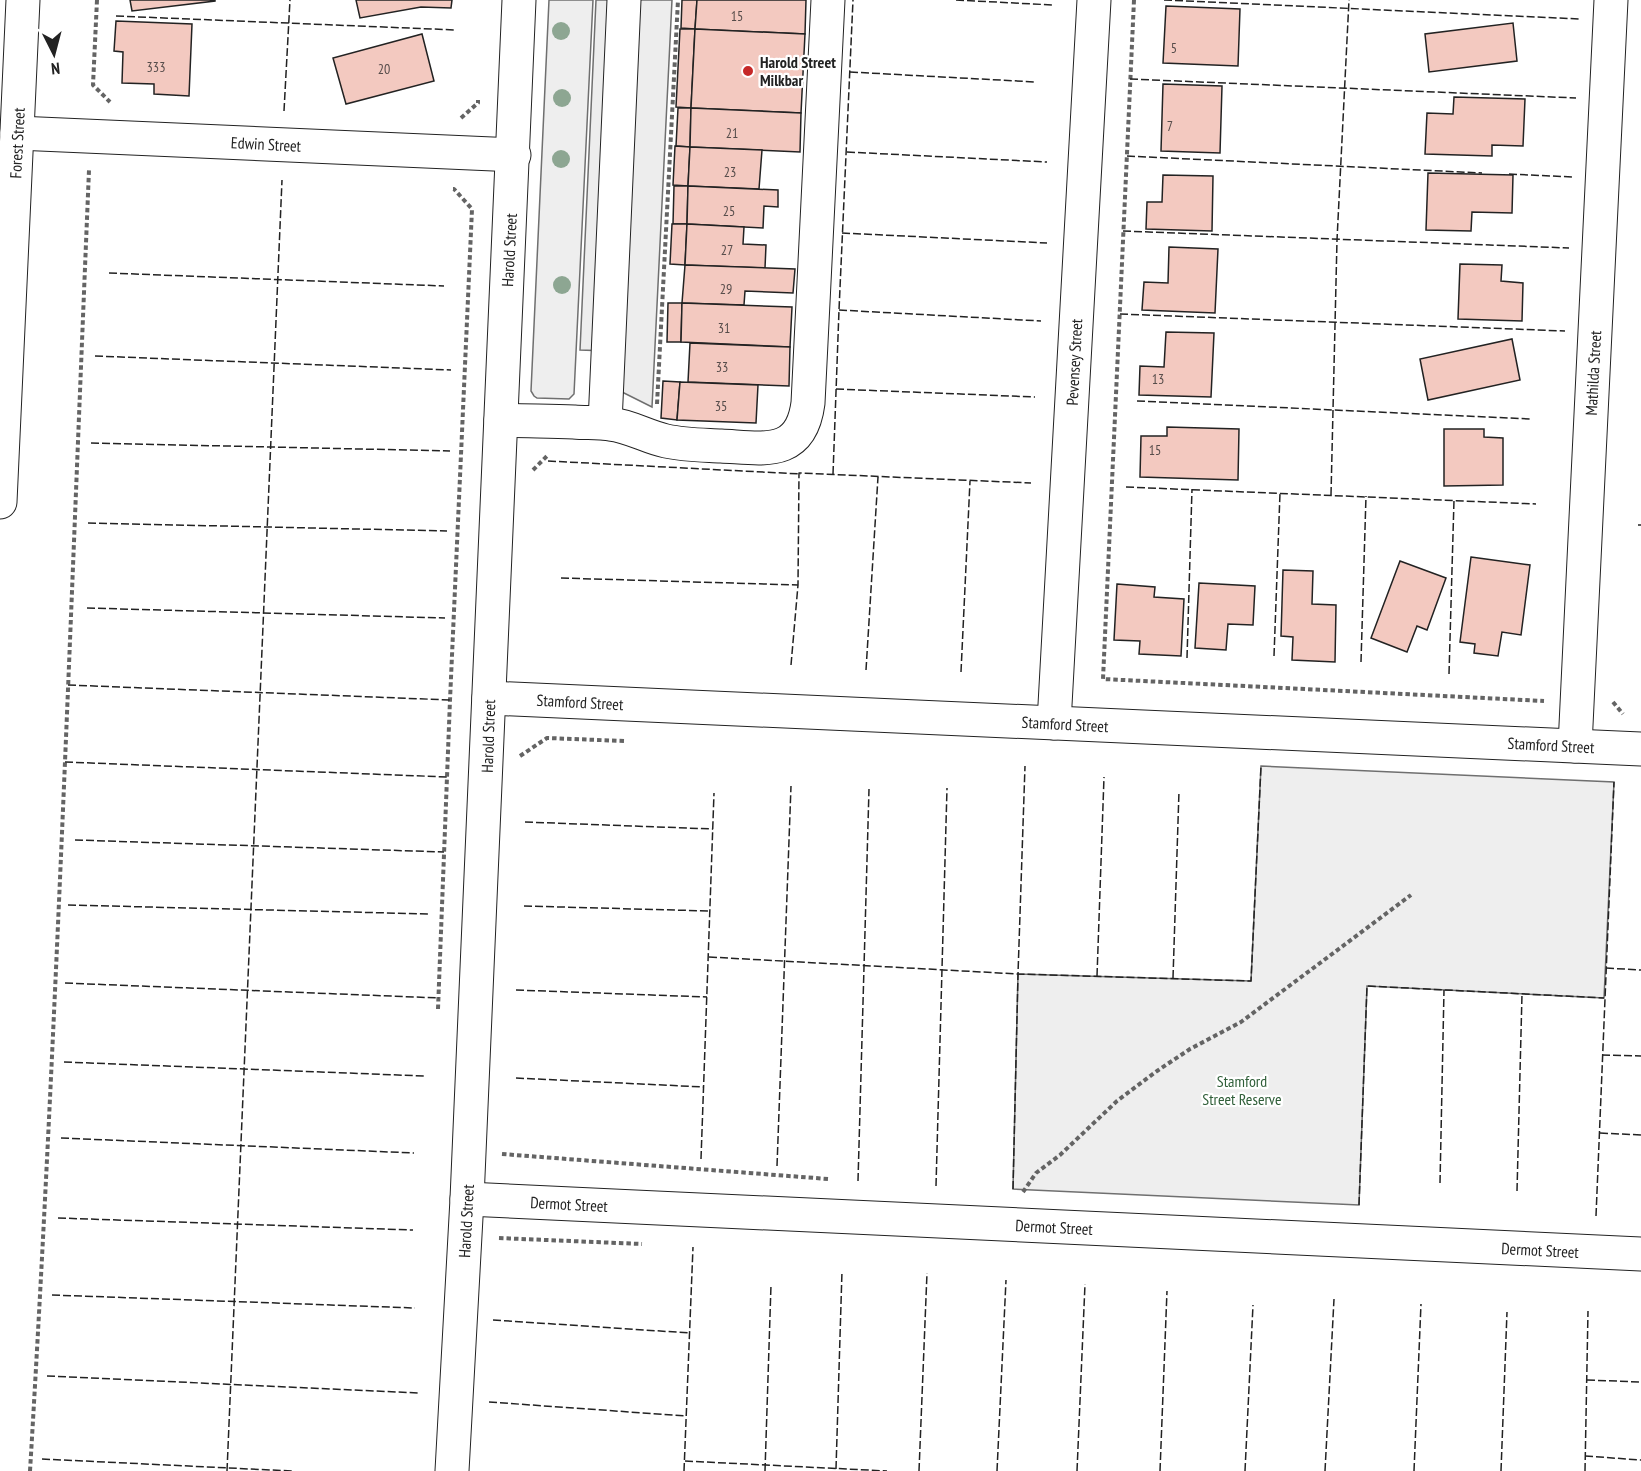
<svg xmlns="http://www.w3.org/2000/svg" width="1641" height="1471" viewBox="0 0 1641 1471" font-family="'PT Sans Narrow',sans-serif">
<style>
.green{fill:#eee;stroke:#6f6f6f;stroke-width:1.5}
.parking{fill:#ededed;stroke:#6f6f6f;stroke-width:1.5}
.building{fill:#f3c9c0;stroke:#222;stroke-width:1.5}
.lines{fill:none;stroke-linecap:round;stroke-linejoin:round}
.minor-casing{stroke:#222;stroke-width:35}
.path{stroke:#646464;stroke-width:4;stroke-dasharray:4.5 3;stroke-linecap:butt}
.minor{stroke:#fff;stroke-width:33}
.fence{stroke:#222;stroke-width:1.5;stroke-dasharray:8 3;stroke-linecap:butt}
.tree{fill:#8da692}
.poi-dot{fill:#c62828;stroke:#fff;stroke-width:2}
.labels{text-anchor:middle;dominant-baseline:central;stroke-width:4.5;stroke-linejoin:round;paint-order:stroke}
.number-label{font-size:14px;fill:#564c4a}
.poi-label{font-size:16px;font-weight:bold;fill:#222;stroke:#fff;text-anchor:start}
.street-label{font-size:16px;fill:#222;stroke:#fff}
.park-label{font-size:16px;fill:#2f5e38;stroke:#fff}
</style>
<rect width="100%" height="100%" fill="#fff"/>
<g class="green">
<path d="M 549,0 L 593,0 L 574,394 L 569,399 L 537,398 L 534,396 L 531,391 Z"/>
<path d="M 1261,766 L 1614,782 L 1604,998 L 1367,986 L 1359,1205 L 1013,1189 L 1018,974 L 1251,981 Z"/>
</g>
<path class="parking" d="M 596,0 L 672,0 L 652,407 L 606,384 L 608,351 L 580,350 Z"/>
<g class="building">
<path d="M 130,0 L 215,0 L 215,1 L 132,11 Z"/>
<path d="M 356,0 L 452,0 L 451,8 L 421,7 L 360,18 Z"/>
<path d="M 682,0 L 697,0 L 695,29 L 681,28 Z"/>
<path d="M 697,0 L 806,0 L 805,34 L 695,29 Z"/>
<path d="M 1166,6 L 1240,9 L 1238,66 L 1163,63 Z"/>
<path d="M 116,21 L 192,24 L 189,96 L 154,94 L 154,84 L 122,83 L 123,52 L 114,51 Z"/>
<path d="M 1513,23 L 1517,61 L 1429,72 L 1425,34 Z"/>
<path d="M 680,29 L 695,29 L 691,108 L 676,107 Z"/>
<path d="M 695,29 L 805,34 L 801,113 L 691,108 Z"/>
<path d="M 422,34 L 434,81 L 346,104 L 333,58 Z"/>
<path d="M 1163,84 L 1222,86 L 1220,153 L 1161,151 Z"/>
<path d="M 1454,97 L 1525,99 L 1523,146 L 1492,145 L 1492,156 L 1425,154 L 1427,113 L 1453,114 Z"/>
<path d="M 678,108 L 691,108 L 690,147 L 676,146 Z"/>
<path d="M 691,108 L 801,113 L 800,152 L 690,147 Z"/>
<path d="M 675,146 L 690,147 L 688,186 L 673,185 Z"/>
<path d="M 690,147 L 762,150 L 759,189 L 688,186 Z"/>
<path d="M 1428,173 L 1513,175 L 1512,213 L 1472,212 L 1471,231 L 1426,230 Z"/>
<path d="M 1163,175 L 1213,176 L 1212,231 L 1146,229 L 1147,202 L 1162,202 Z"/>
<path d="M 674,186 L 688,186 L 687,224 L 673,224 Z"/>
<path d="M 688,186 L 778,190 L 778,207 L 764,206 L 763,228 L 687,224 Z"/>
<path d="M 672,224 L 687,224 L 685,265 L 670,264 Z"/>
<path d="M 687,224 L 744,227 L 743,244 L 766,245 L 765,268 L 685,265 Z"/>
<path d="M 1169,247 L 1218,249 L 1215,313 L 1142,310 L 1144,282 L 1168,283 Z"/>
<path d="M 1460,264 L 1502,265 L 1501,281 L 1523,283 L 1522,321 L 1458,319 Z"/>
<path d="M 685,265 L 795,269 L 793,293 L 745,291 L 744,305 L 682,303 Z"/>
<path d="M 668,303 L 682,303 L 681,342 L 667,342 Z"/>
<path d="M 682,303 L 792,307 L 790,347 L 681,342 Z"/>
<path d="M 1166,332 L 1214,333 L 1211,397 L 1139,395 L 1140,366 L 1164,367 Z"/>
<path d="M 1512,339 L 1520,380 L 1428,400 L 1420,359 Z"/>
<path d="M 690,343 L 790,347 L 789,386 L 688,382 Z"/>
<path d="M 663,381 L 680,382 L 677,420 L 661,418 Z"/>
<path d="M 680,382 L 758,385 L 756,423 L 677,420 Z"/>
<path d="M 1167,427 L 1239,429 L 1238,480 L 1140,477 L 1141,436 L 1167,436 Z"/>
<path d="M 1444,429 L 1484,429 L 1484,437 L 1503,438 L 1503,485 L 1444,486 Z"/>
<path d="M 1471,557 L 1530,565 L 1521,635 L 1502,632 L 1498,656 L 1474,653 L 1475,644 L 1460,642 Z"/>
<path d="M 1400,561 L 1446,578 L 1427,630 L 1417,626 L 1407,652 L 1371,638 Z"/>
<path d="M 1283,570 L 1313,571 L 1312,604 L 1336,605 L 1335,662 L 1292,660 L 1293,637 L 1281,636 Z"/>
<path d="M 1199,583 L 1255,586 L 1253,625 L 1228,624 L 1226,650 L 1195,648 Z"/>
<path d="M 1117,584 L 1155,587 L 1154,597 L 1184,599 L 1181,656 L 1139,654 L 1140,641 L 1114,640 Z"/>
</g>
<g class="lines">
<g class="minor-casing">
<g id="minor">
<path d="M 17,133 L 514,155"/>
<path d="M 501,420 C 525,421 549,421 574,422 C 586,423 598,422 610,424 C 630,426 647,437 666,441 C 684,445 703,445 721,446 C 763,448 801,458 808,403 L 828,0"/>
<path d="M 605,423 L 624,0"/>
<path d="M 0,502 L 23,0"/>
<path d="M 489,698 L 1641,749"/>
<path d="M 1054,723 L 1094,0"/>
<path d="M 1575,746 L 1611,0"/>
<path d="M 467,1199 L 1641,1254"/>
<path d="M 452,1471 L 467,1199 L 519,0"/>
</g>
</g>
<g class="path">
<path d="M 97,0 L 93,85 L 110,102"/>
<path d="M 1134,0 L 1103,679 L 1544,701"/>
<path d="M 461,118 L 478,103 L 478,100"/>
<path d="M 657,404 L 678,0"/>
<path d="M 533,470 L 547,456"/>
<path d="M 1613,702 L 1623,714"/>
<path d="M 520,756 L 547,738 L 624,741"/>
<path d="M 438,1009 L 450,700 L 472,209 L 454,189 L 453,189"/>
<path d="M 502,1154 L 828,1179"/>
<path d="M 1023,1192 L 1036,1173 L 1060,1155 L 1117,1101 L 1157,1071 L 1190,1049 L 1241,1022 L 1411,895"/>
<path d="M 499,1238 L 642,1244"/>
<path d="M 30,1471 C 56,1038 71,604 89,170"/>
</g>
<use href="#minor" class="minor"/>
<g class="fence">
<path d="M 956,0 L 1053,5"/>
<path d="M 1164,0 L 1581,19"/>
<path d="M 116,16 L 456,30"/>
<path d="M 850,72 L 1036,82"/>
<path d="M 1130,79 L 1576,98"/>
<path d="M 284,111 L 290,0"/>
<path d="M 847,152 L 1047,162"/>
<path d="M 1127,156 L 1482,173"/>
<path d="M 1509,174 L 1572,177"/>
<path d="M 1123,231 L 1569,248"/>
<path d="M 842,233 L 1047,243"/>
<path d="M 109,273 L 444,286"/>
<path d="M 839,310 L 1041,321"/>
<path d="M 1120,314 L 1565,331"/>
<path d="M 95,356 L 451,370"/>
<path d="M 836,389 L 1035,397"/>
<path d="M 1137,401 L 1532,419"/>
<path d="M 91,443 L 450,451"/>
<path d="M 548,461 L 801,474"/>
<path d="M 833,474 L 839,310 L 853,0"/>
<path d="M 1126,487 L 1536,504"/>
<path d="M 1331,495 L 1337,240 L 1349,0"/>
<path d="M 88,523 L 447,531"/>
<path d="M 1638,525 L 1641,525"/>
<path d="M 561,578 L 798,585"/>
<path d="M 87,608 L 445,618"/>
<path d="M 1274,656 L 1280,493"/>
<path d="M 1187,658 L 1192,489"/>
<path d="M 1361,662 L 1366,496"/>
<path d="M 791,665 L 798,585 L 799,473 L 1031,483"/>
<path d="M 866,670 L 878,477"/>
<path d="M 961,672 L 970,481"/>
<path d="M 1449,674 L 1454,500"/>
<path d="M 68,685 L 450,700"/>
<path d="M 65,762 L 447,777"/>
<path d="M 525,822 L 713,829"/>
<path d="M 75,840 L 444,852"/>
<path d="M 68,905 L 430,914"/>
<path d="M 524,906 L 710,911"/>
<path d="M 709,957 L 1018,974 L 1251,981 L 1261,766"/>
<path d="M 1606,968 L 1641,970"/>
<path d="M 1097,976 L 1104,777"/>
<path d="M 1173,978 L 1179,791"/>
<path d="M 65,983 L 439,998"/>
<path d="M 516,990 L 707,997"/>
<path d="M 1602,1055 L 1641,1056"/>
<path d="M 64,1062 L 424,1076"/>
<path d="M 516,1078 L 704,1087"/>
<path d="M 1600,1133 L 1641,1135"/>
<path d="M 61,1138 L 414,1153"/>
<path d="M 701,1159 L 714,793"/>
<path d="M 777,1166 L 791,786"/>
<path d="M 858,1181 L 869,789"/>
<path d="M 1440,1183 L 1444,990"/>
<path d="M 936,1186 L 947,788"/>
<path d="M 1013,1189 L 1018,974 L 1025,766"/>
<path d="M 1517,1191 L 1522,994"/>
<path d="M 1359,1205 L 1367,986 L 1604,998"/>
<path d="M 1596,1216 L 1614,782"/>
<path d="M 58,1218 L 413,1230"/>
<path d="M 52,1295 L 415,1308"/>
<path d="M 493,1320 L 690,1333"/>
<path d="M 47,1376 L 420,1393"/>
<path d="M 1587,1380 L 1641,1382"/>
<path d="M 489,1402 L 686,1416"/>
<path d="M 1585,1456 L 1641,1460"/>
<path d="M 42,1459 L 292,1471"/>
<path d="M 685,1461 L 887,1471"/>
<path d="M 836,1469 L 842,1271"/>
<path d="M 227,1471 L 282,180"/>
<path d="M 684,1471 L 693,1247"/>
<path d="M 765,1471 L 771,1285"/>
<path d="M 919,1471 L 927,1273"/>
<path d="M 997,1471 L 1006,1280"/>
<path d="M 1077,1471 L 1085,1284"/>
<path d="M 1160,1471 L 1167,1291"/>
<path d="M 1245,1471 L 1253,1305"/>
<path d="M 1325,1471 L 1334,1299"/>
<path d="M 1414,1471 L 1421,1304"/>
<path d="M 1501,1471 L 1507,1312"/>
<path d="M 1585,1471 L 1588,1311"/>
</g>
</g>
<g class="tree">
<circle cx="561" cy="31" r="9"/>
<circle cx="562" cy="98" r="9"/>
<circle cx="561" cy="159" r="9"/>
<circle cx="562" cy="285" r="9"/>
</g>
<circle class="poi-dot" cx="748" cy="71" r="6"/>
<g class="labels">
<g class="number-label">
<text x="737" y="16">15</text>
<text x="1174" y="48">5</text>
<text x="156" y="67">333</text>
<text x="384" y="69">20</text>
<text x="1170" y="126">7</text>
<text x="732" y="133">21</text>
<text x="730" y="172">23</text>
<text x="729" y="211">25</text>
<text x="727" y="250">27</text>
<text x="726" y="289">29</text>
<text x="724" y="328">31</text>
<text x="722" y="367">33</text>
<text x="1158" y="379">13</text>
<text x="721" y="406">35</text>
<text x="1155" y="450">15</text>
</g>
<g class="poi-label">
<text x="760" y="62">Harold Street<tspan x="760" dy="18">Milkbar</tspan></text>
</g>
<g class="street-label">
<text transform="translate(17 143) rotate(-87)">Forest Street</text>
<text transform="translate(266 144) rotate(3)">Edwin Street</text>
<text transform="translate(509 250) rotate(-87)">Harold Street</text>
<text transform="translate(1074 362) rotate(-87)">Pevensey Street</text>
<text transform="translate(1593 373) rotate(-87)">Mathilda Street</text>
<text transform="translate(580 702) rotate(3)">Stamford Street</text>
<text transform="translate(1065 724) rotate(3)">Stamford Street</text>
<text transform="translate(488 736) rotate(-88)">Harold Street</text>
<text transform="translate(1551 745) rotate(3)">Stamford Street</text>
<text transform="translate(569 1204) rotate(3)">Dermot Street</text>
<text transform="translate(466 1221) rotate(-87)">Harold Street</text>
<text transform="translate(1054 1227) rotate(3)">Dermot Street</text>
<text transform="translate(1540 1250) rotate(3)">Dermot Street</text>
</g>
<g class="park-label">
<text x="1242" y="1081">Stamford<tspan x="1242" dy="18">Street Reserve</tspan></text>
</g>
</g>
<g transform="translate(54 54) rotate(174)" stroke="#ffffff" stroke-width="4.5" paint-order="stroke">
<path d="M0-4.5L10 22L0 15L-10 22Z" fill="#222222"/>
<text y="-9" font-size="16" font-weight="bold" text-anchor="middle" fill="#222222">N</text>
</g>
</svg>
